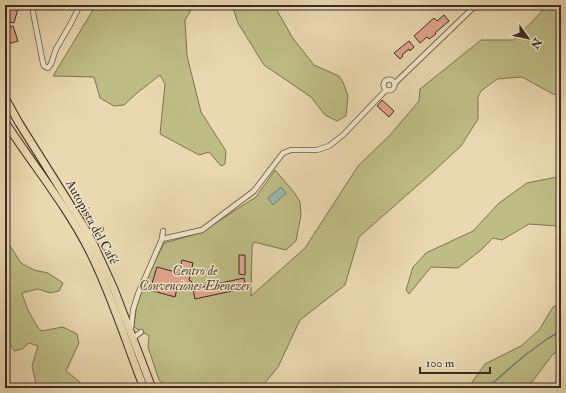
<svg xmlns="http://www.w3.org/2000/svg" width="566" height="393" viewBox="0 0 566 393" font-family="'IM FELL Double Pica',serif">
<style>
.green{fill:#bfbd86;stroke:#7d7455}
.water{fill:#98baac;stroke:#738176}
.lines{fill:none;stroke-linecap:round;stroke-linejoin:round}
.stream{stroke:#738176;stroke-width:1.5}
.building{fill:#e2a48b;stroke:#3b2b24}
.minor-casing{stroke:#675647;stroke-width:6}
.highway-casing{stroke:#3b2b24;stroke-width:9}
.minor{stroke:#f1e6cc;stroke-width:4.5}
.highway{stroke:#ead9b0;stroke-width:7}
.labels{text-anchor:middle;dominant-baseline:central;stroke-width:3;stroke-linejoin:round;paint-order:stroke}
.street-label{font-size:13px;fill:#3b2b24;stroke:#f1e6cc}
.park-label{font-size:13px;font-style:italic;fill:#554838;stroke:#f1e6cc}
</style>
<rect width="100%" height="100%" fill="#ead9b0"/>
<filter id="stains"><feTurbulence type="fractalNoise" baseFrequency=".005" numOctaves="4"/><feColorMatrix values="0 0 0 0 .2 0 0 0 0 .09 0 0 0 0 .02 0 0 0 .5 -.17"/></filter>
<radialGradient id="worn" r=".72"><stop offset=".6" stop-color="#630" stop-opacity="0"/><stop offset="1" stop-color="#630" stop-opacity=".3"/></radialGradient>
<g class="green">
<path d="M 96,5 L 194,5 L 185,20 L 187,56 L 201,112 L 226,151 L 225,164 L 221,166 L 209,152 L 199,155 L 160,134 L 165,84 L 160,75 L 137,93 L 124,105 L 114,106 L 100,98 L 94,77 L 53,76 Z"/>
<path d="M 232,5 L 274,5 L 292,37 L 314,65 L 339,76 L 343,82 L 348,96 L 346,116 L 337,121 L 325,115 L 311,97 L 264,65 L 238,23 Z"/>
<path d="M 548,5 L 561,5 L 561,96 L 553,94 L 522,77 L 497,79 L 481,91 L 478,97 L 478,119 L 461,146 L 434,171 L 359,237 L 345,285 L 300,320 L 278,367 L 261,388 L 166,388 L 159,380 L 148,347 L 149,336 L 134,327 L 137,302 L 144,284 L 164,243 L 200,233 L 256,197 L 275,170 L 294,192 L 300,202 L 301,215 L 296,241 L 286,250 L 254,242 L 252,247 L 251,296 L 305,248 L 358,166 L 390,135 L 419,101 L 420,89 L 481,40 L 514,40 Z"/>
<path d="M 557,177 L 561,178 L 561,229 L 557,226 L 529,224 L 502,240 L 493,238 L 481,250 L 458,268 L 431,267 L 409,294 L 406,290 L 413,267 L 426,253 L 473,231 L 499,203 L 527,183 Z"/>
<path d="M 5,238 L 21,263 L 34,270 L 48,273 L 63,283 L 59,291 L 50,293 L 38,289 L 22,293 C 26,307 32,320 41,331 L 63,327 L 77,334 L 79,343 L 66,371 L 79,381 L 83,388 L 37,388 L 32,366 L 38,346 L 29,343 L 22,349 L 14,351 L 10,344 L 5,310 Z"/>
<path d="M 561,303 L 561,350 L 553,354 L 532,382 L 524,388 L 468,388 L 485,364 L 521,346 L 539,330 L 553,307 Z"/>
</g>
<path class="water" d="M 281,187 L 286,193 L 273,205 L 268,198 Z"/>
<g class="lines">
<path class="stream" d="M 487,388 L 524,356 L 547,339 L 561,331"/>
</g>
<g class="building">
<path d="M 10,5 L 19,5 L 14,23 L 6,21 Z"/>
<path d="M 444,15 L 449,21 L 435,33 L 436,34 L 429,39 L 427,37 L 420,43 L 414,36 L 434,18 L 437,21 Z"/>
<path d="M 13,26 L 18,41 L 5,45 L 5,28 Z"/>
<path d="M 409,41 L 414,47 L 410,51 L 409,49 L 402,55 L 403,56 L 400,59 L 394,53 Z"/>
<path d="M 382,100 L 394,111 L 389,117 L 377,106 Z"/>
<path d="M 239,255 L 245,255 L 245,275 L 239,274 Z"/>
<path d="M 182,260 L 193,263 L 189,280 L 192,282 L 192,287 L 189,290 L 186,290 L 178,284 L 175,297 L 150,290 L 157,267 L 179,273 Z"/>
<path d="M 244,278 L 246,288 L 195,299 L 193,289 Z"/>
</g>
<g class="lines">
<g class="minor-casing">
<g id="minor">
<path d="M 34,5 L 33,12 L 43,63 L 44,66 L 48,68 L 51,64 L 56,49 L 70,25 L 80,5"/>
<path d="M 5,12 L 6,5"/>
<circle cx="389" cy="85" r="5.5"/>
<path d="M 395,83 L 476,5"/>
<path d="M 87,232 L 101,229"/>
<path d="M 162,239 L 202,230 L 254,191 L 283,153 L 291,150 L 317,150 L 329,146 L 343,135 L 386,90"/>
<path d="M 131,329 L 133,310 L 138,294 L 162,239 L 163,231"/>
<path d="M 133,338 L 141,332"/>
</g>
</g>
<g class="highway-casing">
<g id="highway">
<path d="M 5,98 L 19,123 L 83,225 L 94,245 L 114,289 L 152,388"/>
<path d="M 5,122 C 33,165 67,206 90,252 C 112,296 126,343 144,388"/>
</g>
</g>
<use href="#minor" class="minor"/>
<use href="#highway" class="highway"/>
</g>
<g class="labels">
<g class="street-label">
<text transform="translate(92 222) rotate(61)">Autopista del Café</text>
</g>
<g class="park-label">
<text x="195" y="271">Centro de<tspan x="195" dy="15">Convenciones Ebenezer</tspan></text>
</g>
</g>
<rect width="566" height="393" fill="none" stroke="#ead9b0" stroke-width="20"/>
<rect x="6" y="6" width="554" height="381" fill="none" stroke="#3b2b24" stroke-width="2"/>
<rect x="10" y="10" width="546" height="373" fill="none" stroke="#3b2b24"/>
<g transform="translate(528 38) rotate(123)" stroke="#f1e6cc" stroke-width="3" paint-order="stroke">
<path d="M0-3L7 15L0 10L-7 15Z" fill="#3b2b24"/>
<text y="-6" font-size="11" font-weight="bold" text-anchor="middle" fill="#3b2b24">N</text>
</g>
<path d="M420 367v6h70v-6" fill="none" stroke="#3b2b24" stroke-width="2"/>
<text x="426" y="367" font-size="12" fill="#3b2b24" stroke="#f1e6cc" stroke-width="3" paint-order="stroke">100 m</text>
<rect width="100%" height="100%" filter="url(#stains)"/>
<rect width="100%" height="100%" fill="url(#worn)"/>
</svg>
